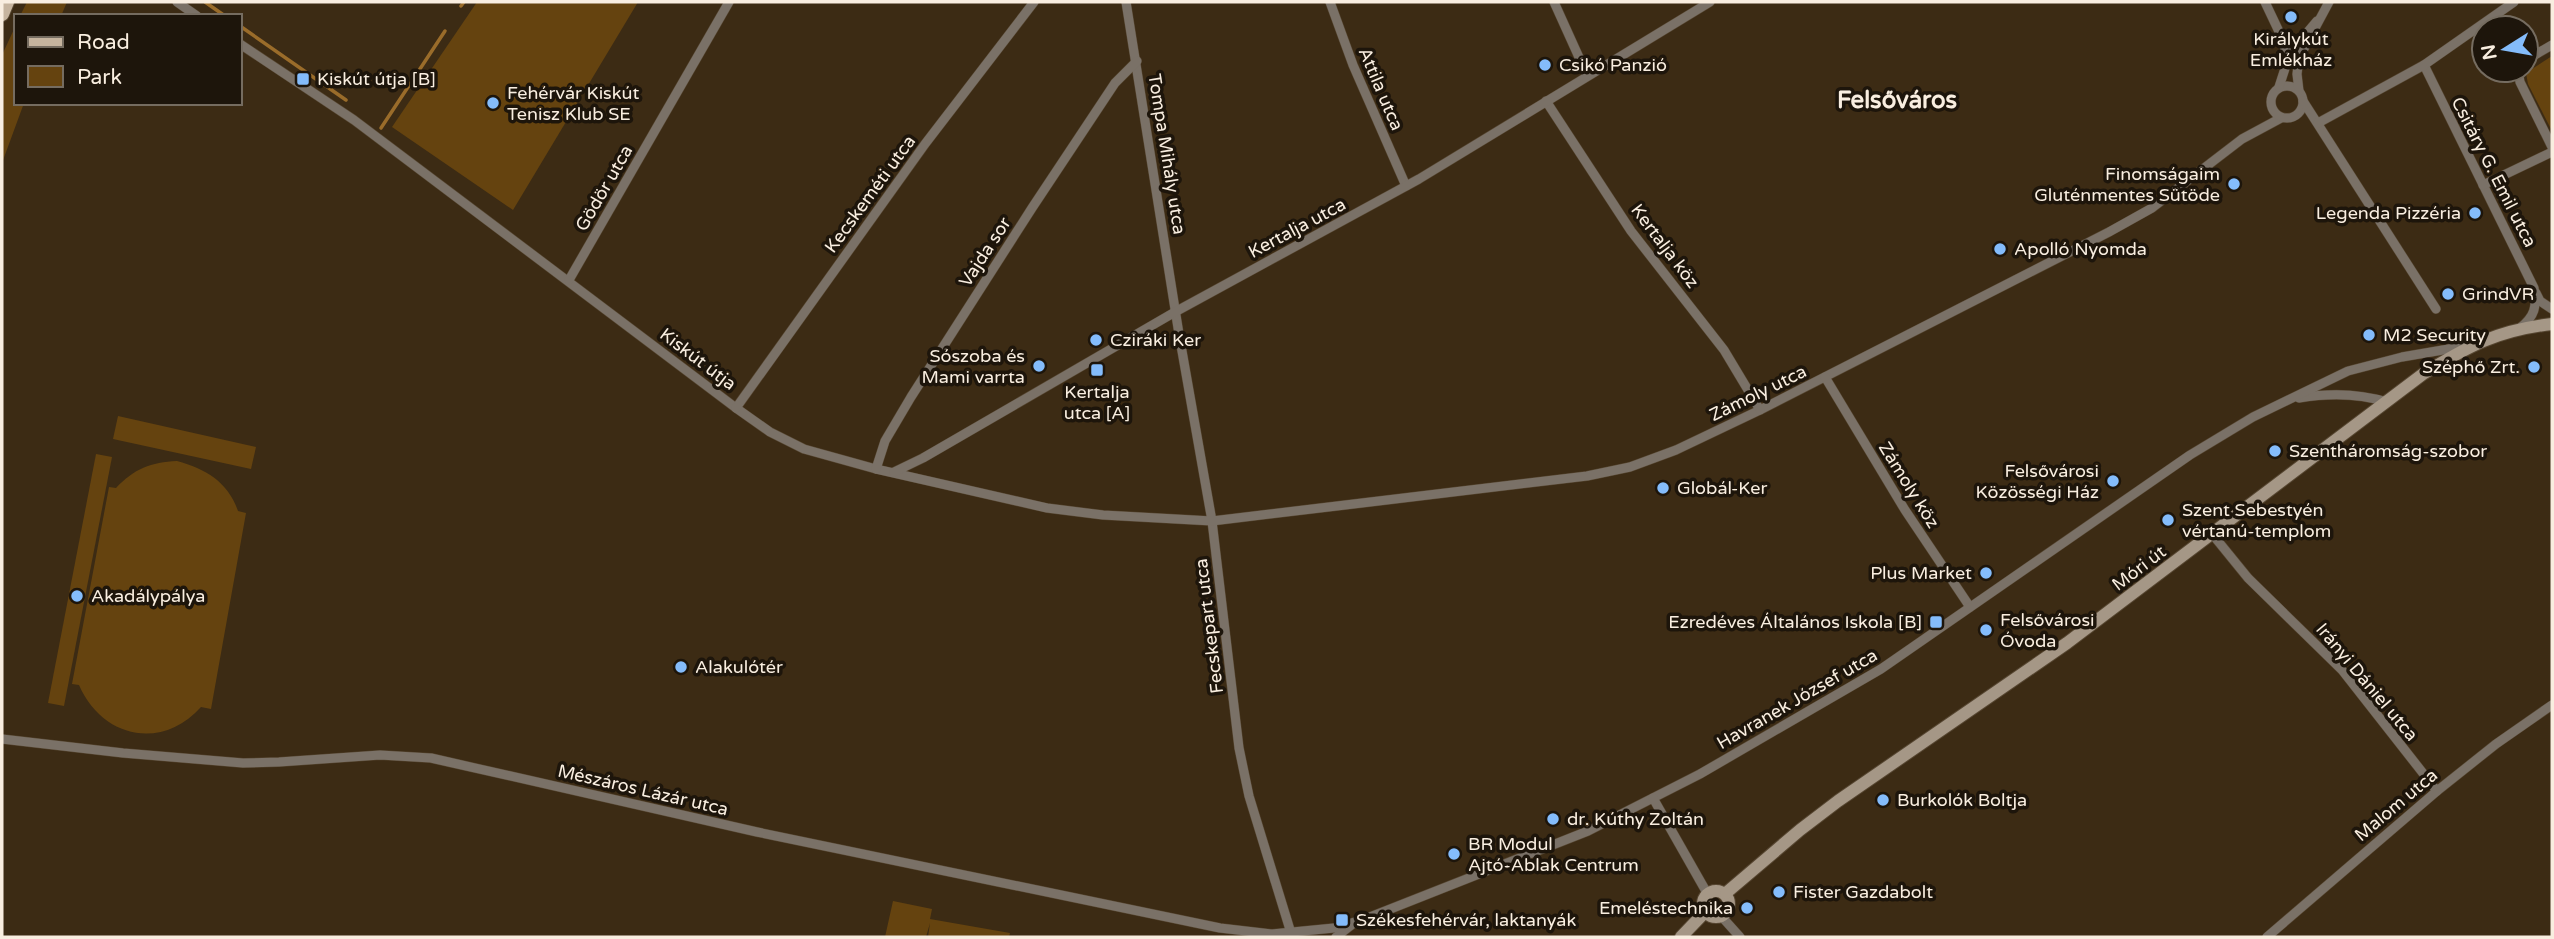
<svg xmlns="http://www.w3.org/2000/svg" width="2554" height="939" viewBox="0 0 2554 939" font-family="'Varela Round',sans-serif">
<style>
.green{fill:#65430f}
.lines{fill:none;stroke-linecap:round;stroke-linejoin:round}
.stream{stroke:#9a6c2a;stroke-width:3.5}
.street-casing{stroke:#564631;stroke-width:10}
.secondary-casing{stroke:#564631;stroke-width:14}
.primary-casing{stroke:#564631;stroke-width:16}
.street{stroke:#7a7167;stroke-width:9}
.secondary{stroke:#a59786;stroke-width:12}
.primary{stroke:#c6b49e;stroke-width:14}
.poi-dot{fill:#84bcfb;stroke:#1d150b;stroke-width:2.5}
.labels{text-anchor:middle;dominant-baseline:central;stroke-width:7;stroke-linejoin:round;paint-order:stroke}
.poi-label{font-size:18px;fill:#f9eee0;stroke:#1d150b;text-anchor:start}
.street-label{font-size:18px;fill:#f9eee0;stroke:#1d150b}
.district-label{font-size:24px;font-weight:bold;fill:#f9eee0;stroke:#1d150b}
</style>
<rect width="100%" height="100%" fill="#3c2b14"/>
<g class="green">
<path d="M 27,2 L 67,2 L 61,16 L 20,16 Z"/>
<path d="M 477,2 L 638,2 L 513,210 L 392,127 Z"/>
<path d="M 16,25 L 16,103 L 24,103 L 2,163 L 2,55 Z"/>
<path d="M 2552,56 L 2552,131 L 2528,84 L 2526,73 Z"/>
<path d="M 118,416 L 256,447 L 251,469 L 113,439 Z"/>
<path d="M 96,454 L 112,457 L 64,706 L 48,703 Z"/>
<path d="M 177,461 C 206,469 228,482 238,511 L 246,513 L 211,709 L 201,707 C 162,751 102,738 79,685 L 72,684 L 109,487 L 116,488 C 134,469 151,462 177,461 Z"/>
<path d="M 893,901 L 932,909 L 930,919 L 1010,933 L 1009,937 L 928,937 L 930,923 L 926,937 L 885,937 Z"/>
</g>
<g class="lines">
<g class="stream">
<path d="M 205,2 L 225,16"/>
<path d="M 461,6 L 464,2"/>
<path d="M 240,26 L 346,100"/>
<path d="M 381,128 L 445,31"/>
</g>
<g class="street-casing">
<g id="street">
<path d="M 177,2 L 197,16"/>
<path d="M 1126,2 L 1179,334 L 1212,521 L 1239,748 L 1249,796 L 1291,933"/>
<path d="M 1330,2 L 1353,65 L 1406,186"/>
<path d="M 1554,2 L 1587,75"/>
<path d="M 2265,2 L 2284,42 L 2286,59"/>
<path d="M 240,44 L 354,120 L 736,408 L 770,432 L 804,449 L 876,469 L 1047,508 L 1103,515 L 1212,521 L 1587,476 L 1630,467 L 1676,450 L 1760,410 L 2109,232 L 2152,208 L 2242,139 L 2281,118"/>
<path d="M 2526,60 L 2552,45"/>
<path d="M 2424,65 L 2534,288 C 2537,307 2535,316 2520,328"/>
<path d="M 2518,70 L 2520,82 L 2552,147"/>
<circle cx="2287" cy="102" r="16"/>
<path d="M 2279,87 L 2290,53 L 2317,21"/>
<path d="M 2299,91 L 2297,74 L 2299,58 L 2329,2"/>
<path d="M 1546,101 L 1631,231 L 1724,350 L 1760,410"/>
<path d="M 2303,101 L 2436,309"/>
<path d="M 2318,123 L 2424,65 L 2514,2"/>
<path d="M 2483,185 L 2552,152"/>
<path d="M 569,280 L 729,2"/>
<path d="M 2536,293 L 2540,301 L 2552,309"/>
<path d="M 1825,377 L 1905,510 L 1970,607"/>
<path d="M 2299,398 C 2328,393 2358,393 2387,402"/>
<path d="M 736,408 L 925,144 L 1034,2"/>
<path d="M 876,469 L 885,441 L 911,397 L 1032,208 L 1115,83 L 1137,61"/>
<path d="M 894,472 L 923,458 L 1175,312 L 1419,179 L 1710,2"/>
<path d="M 2213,535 L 2248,578 L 2342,670 L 2437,791"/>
<path d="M 2,739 L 123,753 L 243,763 L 279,762 L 380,755 L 431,758 L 757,832 L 1220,928 L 1272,934 L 1334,928 L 1365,919 L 1588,831 L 1700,774 L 1881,669 L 2190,455 L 2253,417 L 2348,371 L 2402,357 L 2466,346"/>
<path d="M 1653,798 L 1707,893"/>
<path d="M 1722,917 L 1740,937"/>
<path d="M 1336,937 L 1354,923"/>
<path d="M 2267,937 L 2437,791 L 2496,744 L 2552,705"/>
</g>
</g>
<g class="secondary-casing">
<g id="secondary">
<circle cx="1716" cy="904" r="13"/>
<path d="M 1726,893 L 1800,830 L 1838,801 L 2067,643 L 2423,374 C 2468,346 2498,330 2552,324"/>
<path d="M 1681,937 L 1705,912"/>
</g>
</g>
<g class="primary-casing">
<path id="primary" d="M 2,14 L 7,2"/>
</g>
<use href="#street" class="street"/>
<use href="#secondary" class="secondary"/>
<use href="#primary" class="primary"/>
</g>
<g class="poi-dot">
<circle cx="2291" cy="17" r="7"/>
<circle cx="1545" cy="65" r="7"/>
<rect x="296" y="72" width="14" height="14" rx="3.5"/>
<circle cx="493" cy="103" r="7"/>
<circle cx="2234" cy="184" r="7"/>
<circle cx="2475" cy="213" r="7"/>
<circle cx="2000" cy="249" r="7"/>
<circle cx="2448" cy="294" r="7"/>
<circle cx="2369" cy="335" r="7"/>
<circle cx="1096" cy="340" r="7"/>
<circle cx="1039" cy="366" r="7"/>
<circle cx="2534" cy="367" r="7"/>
<rect x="1090" y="363" width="14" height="14" rx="3.5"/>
<circle cx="2275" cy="451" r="7"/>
<circle cx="2113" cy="481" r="7"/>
<circle cx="1663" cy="488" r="7"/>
<circle cx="2168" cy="520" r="7"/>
<circle cx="1986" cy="573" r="7"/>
<circle cx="77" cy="596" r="7"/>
<rect x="1929" y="615" width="14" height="14" rx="3.5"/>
<circle cx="1986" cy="630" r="7"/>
<circle cx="681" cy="667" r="7"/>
<circle cx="1883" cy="800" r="7"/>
<circle cx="1553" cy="819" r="7"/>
<circle cx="1454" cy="854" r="7"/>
<circle cx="1779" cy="892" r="7"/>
<circle cx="1747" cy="908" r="7"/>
<rect x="1335" y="913" width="14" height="14" rx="3.5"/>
</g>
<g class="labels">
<g class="poi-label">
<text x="2291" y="39" text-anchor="middle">Királykút<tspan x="2291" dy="21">Emlékház</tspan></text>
<text x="1559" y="65">Csikó Panzió</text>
<text x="317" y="79">Kiskút útja [B]</text>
<text x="507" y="93">Fehérvár Kiskút<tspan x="507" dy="21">Tenisz Klub SE</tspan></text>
<text x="2220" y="174" text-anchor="end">Finomságaim<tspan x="2220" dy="21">Gluténmentes Sütöde</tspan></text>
<text x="2461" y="213" text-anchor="end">Legenda Pizzéria</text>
<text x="2014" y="249">Apolló Nyomda</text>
<text x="2462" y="294">GrindVR</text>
<text x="2383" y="335">M2 Security</text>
<text x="1110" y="340">Cziráki Ker</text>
<text x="1025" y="356" text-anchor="end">Sószoba és<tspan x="1025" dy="21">Mami varrta</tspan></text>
<text x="2520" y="367" text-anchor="end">Széphő Zrt.</text>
<text x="1097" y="392" text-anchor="middle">Kertalja<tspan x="1097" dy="21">utca [A]</tspan></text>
<text x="2289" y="451">Szentháromság-szobor</text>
<text x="2099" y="471" text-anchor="end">Felsővárosi<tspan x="2099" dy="21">Közösségi Ház</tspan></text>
<text x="1677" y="488">Globál-Ker</text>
<text x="2182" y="510">Szent Sebestyén<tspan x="2182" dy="21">vértanú-templom</tspan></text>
<text x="1972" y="573" text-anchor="end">Plus Market</text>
<text x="91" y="596">Akadálypálya</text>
<text x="2000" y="620">Felsővárosi<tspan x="2000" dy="21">Óvoda</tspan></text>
<text x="1922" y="622" text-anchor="end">Ezredéves Általános Iskola [B]</text>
<text x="695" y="667">Alakulótér</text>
<text x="1897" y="800">Burkolók Boltja</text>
<text x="1567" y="819">dr. Kúthy Zoltán</text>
<text x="1468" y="844">BR Modul<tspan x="1468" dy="21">Ajtó-Ablak Centrum</tspan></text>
<text x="1793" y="892">Fister Gazdabolt</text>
<text x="1733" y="908" text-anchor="end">Emeléstechnika</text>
<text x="1356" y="920">Székesfehérvár, laktanyák</text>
</g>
<g class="street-label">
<text transform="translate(1381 89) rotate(67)">Attila utca</text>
<text transform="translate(1167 154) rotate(81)">Tompa Mihály utca</text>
<text transform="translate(2494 172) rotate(63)">Csitáry G. Emil utca</text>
<text transform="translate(604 188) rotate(-60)">Gödör utca</text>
<text transform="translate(870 194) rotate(-54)">Kecskeméti utca</text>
<text transform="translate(1297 228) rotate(-28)">Kertalja utca</text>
<text transform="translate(1665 246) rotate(53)">Kertalja köz</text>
<text transform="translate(985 252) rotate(-57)">Vajda sor</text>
<text transform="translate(698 359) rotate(37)">Kiskút útja</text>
<text transform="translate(1758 393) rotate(-26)">Zámoly utca</text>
<text transform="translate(1909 485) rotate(58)">Zámoly köz</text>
<text transform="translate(2139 568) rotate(-37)">Móri út</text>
<text transform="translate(1209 626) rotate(-97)">Fecskepart utca</text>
<text transform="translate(2367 682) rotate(50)">Irányi Dániel utca</text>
<text transform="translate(1797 699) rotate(-30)">Havranek József utca</text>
<text transform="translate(643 790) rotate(13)">Mészáros Lázár utca</text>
<text transform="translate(2396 805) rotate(-40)">Malom utca</text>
</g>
<g class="district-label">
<text x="1897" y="100">Felsőváros</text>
</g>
</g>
<rect width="2554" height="939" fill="none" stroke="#f9eee0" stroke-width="7"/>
<rect x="14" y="14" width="228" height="91" fill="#1d150b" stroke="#756c60" stroke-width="2"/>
<rect x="28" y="37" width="35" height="10" fill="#c6b49e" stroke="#756c60" stroke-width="2"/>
<text x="77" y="49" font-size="21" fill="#f9eee0">Road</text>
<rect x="28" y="66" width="35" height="21" fill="#65430f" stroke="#756c60" stroke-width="2"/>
<text x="77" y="84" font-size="21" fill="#f9eee0">Park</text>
<g transform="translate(2505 49) rotate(259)"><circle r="33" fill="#1d150b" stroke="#756c60" stroke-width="2"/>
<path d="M0-5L12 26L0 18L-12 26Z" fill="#84bcfb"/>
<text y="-10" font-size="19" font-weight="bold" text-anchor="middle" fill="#f9eee0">N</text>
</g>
</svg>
